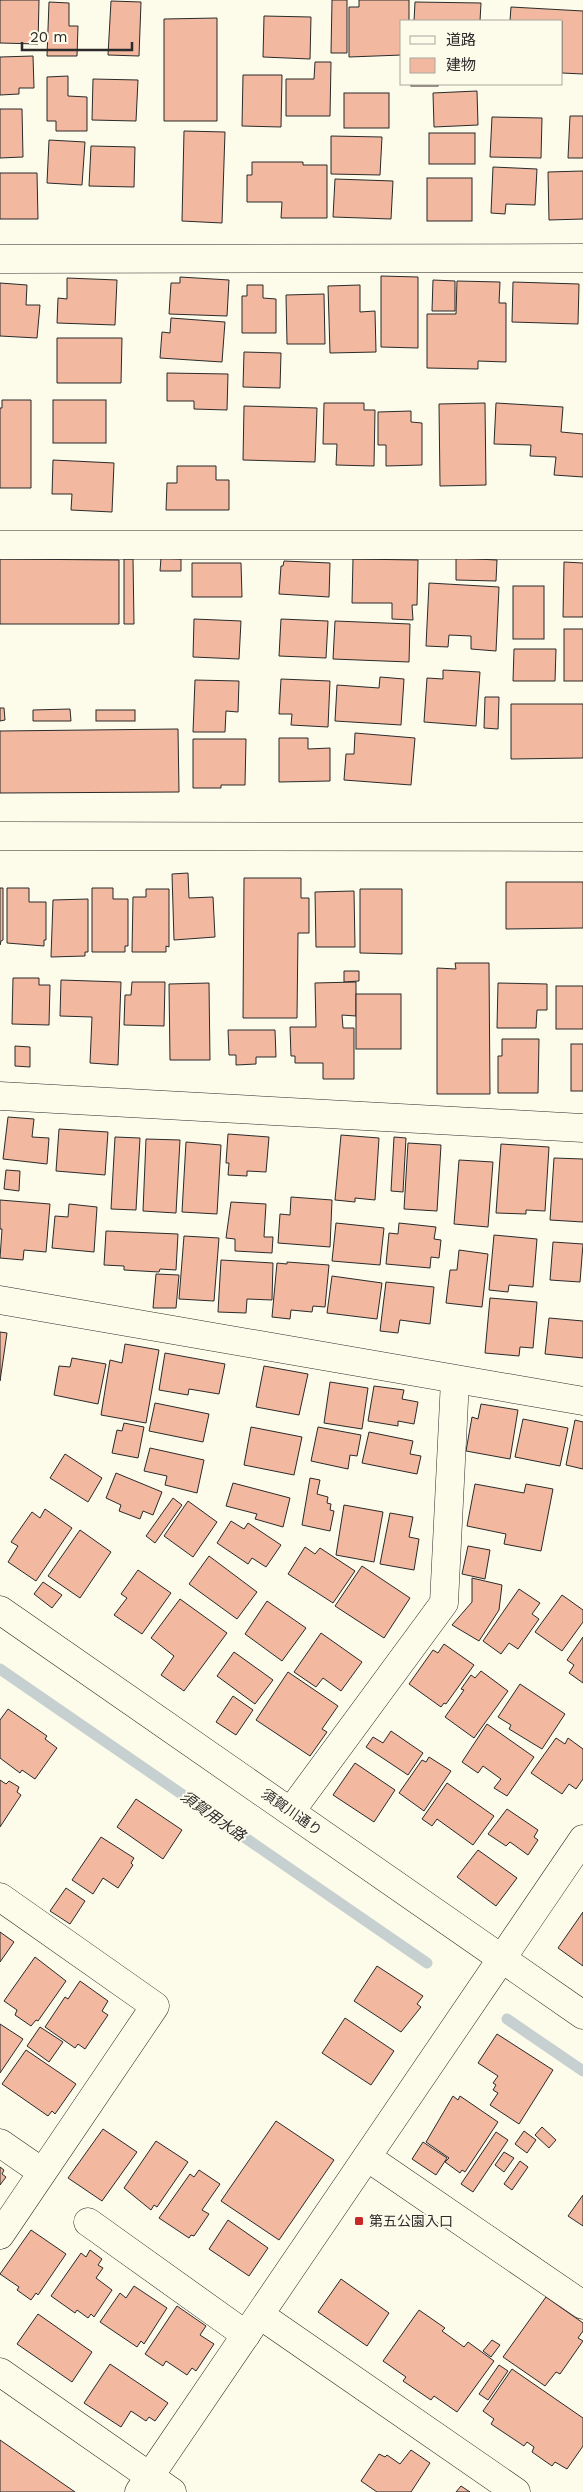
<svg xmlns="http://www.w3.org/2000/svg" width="583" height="2492" viewBox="0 0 583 2492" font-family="'Work Sans','Noto Sans JP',sans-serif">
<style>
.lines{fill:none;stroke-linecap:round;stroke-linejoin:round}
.stream{stroke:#c7d0d0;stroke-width:11}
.building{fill:#f2b8a0;stroke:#2b2b2b}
.minor-casing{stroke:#2b2b2b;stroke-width:29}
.minor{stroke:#fdfbea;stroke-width:28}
.poi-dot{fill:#c62828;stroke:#fdfbea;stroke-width:2}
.labels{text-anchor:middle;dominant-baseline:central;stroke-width:4;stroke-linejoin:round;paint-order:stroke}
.street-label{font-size:14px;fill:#2b2b2b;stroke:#fdfbea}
.poi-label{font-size:14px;fill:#2b2b2b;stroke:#fdfbea;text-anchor:start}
.water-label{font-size:15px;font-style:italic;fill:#2b2b2b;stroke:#fdfbea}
</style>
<rect width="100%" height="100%" fill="#fdfbea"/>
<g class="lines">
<g class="stream">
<path d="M 0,1669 L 427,1963"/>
<path d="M 507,2019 L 583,2071"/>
</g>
</g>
<g class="building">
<path d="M 0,0 L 39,0 L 38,44 L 0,43 Z"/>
<path d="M 332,0 L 347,0 L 347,53 L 331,53 Z"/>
<path d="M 359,0 L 409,0 L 409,21 L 402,21 L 402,55 L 349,57 L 349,7 L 359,7 Z"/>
<path d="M 111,1 L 141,2 L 139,56 L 108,55 Z"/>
<path d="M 49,2 L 69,3 L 69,26 L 78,26 L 77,56 L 47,56 Z"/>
<path d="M 415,2 L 481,3 L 480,21 L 414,21 Z"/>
<path d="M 511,7 L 583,11 L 583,74 L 562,73 L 562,21 L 510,21 Z"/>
<path d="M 264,16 L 311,17 L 310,59 L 263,57 Z"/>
<path d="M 217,18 L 217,121 L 164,121 L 164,19 Z"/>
<path d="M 33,56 L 34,88 L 19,88 L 19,94 L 0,95 L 0,57 Z"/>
<path d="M 315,62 L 331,62 L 330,116 L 286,116 L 286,79 L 314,79 Z"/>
<path d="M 243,75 L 282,75 L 281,127 L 242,126 Z"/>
<path d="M 68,76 L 68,96 L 87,97 L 87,131 L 56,131 L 56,121 L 47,121 L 47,77 Z"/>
<path d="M 93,79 L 138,80 L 136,121 L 92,120 Z"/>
<rect x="411" y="84" width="27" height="2"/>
<path d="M 477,91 L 478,125 L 434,127 L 433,93 Z"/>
<rect x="344" y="93" width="45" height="35"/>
<path d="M 0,109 L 22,109 L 23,157 L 0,158 Z"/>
<path d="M 570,116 L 583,116 L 583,158 L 568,158 Z"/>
<path d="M 492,117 L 542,118 L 541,158 L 490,157 Z"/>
<path d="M 184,131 L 225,132 L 222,223 L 182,221 Z"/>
<rect x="429" y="133" width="46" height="31"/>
<path d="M 331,136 L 382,137 L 380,175 L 331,174 Z"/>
<path d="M 49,140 L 85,142 L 82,185 L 47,183 Z"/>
<path d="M 91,146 L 135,147 L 134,187 L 89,186 Z"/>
<path d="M 252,162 L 303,162 L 303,165 L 327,165 L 327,218 L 281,218 L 282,202 L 247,202 L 247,175 L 252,175 Z"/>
<path d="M 493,167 L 537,169 L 535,205 L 506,204 L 505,214 L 491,213 Z"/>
<path d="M 583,171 L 583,219 L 549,220 L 548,172 Z"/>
<path d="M 0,173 L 37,173 L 38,219 L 0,219 Z"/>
<rect x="427" y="178" width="45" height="43"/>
<path d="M 335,179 L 393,181 L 391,219 L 333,217 Z"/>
<path d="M 381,276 L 418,277 L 418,348 L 381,347 Z"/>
<path d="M 180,277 L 229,280 L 227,316 L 169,314 L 171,283 L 180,283 Z"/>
<path d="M 67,278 L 117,280 L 115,325 L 57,323 L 58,298 L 67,299 Z"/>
<path d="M 433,280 L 455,281 L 455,311 L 432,311 Z"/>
<path d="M 457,281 L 500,282 L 499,303 L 506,303 L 506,362 L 478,361 L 478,369 L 427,368 L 427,314 L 456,314 Z"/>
<path d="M 513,282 L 579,284 L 578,324 L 512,322 Z"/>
<path d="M 0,283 L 27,285 L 26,305 L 40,305 L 37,338 L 0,336 Z"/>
<path d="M 247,285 L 263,285 L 263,298 L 276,299 L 276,333 L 242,333 L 242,296 L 247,296 Z"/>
<path d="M 360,285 L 360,312 L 375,311 L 376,352 L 330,353 L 328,286 Z"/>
<path d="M 324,294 L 325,344 L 287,344 L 286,295 Z"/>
<path d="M 171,318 L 225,322 L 222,362 L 160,358 L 162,332 L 170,333 Z"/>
<path d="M 57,338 L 122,338 L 121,383 L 57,383 Z"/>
<path d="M 244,352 L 281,353 L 280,388 L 243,387 Z"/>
<path d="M 167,373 L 228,374 L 227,410 L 194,409 L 194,401 L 167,401 Z"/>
<path d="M 2,400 L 31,400 L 31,488 L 0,488 L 0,408 L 2,408 Z"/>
<rect x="53" y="400" width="53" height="43"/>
<path d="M 324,403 L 364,403 L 364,410 L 375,410 L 374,466 L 336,465 L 337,444 L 323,444 Z"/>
<path d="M 485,403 L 486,485 L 440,486 L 439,404 Z"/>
<path d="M 496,403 L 563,407 L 561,432 L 583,434 L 583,477 L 554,475 L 556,457 L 530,456 L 531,445 L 494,444 Z"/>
<path d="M 244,406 L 317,408 L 315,462 L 243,460 Z"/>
<path d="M 411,411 L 411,422 L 422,423 L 422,465 L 386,466 L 386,445 L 378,445 L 378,412 Z"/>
<path d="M 53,460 L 114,463 L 112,512 L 71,510 L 72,494 L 52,494 Z"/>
<path d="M 177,466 L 216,466 L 216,480 L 229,480 L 229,510 L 166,510 L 167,483 L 177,483 Z"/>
<path d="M 161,558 L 181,559 L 181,571 L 160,571 Z"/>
<path d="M 456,558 L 497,560 L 496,581 L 456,580 Z"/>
<path d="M 0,559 L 119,560 L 119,624 L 0,624 Z"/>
<path d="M 124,559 L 133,559 L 134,624 L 124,624 Z"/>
<path d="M 353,559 L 418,560 L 417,605 L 412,605 L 413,620 L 392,619 L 392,603 L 352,603 Z"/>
<path d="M 284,561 L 330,563 L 329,597 L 279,594 L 281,566 L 283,566 Z"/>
<path d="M 564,562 L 583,563 L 583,617 L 563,617 Z"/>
<path d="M 192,563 L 241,563 L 242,597 L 192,597 Z"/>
<path d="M 429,583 L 499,587 L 496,651 L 471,649 L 471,636 L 449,635 L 448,647 L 426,646 Z"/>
<rect x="513" y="586" width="31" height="53"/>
<path d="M 194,619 L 241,621 L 239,659 L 193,657 Z"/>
<path d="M 281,619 L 328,621 L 326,658 L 279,656 Z"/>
<path d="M 335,621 L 410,624 L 409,662 L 333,659 Z"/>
<rect x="564" y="629" width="19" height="52"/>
<path d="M 514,649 L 556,649 L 555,681 L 513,681 Z"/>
<path d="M 443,670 L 480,672 L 476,726 L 424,722 L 427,678 L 443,679 Z"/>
<path d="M 380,677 L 404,679 L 401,725 L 335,721 L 337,685 L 379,688 Z"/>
<path d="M 281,679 L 330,681 L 328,727 L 291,725 L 292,714 L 279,714 Z"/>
<path d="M 195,680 L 239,681 L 238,712 L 226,711 L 225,732 L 193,732 Z"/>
<path d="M 485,697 L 499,697 L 498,729 L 484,728 Z"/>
<path d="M 511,704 L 583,704 L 583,758 L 511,759 Z"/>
<path d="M 0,708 L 4,708 L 5,720 L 0,721 Z"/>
<path d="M 70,709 L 71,721 L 33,721 L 33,710 Z"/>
<rect x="96" y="710" width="39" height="11"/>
<path d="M 178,729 L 179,792 L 0,793 L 0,731 Z"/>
<path d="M 355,733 L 415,738 L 411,785 L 344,780 L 346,754 L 354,754 Z"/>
<path d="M 279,738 L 308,738 L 308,749 L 330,748 L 330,781 L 279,782 Z"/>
<path d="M 193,739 L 246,739 L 245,785 L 221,785 L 221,788 L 193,788 Z"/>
<path d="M 188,873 L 189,898 L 213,897 L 215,937 L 174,940 L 172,874 Z"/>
<path d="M 244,878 L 301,878 L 301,898 L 309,898 L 309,933 L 298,933 L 297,1018 L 243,1018 Z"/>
<path d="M 506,882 L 583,882 L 583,928 L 506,929 Z"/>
<path d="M 0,888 L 3,888 L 3,940 L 1,941 L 0,945 Z"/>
<path d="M 7,888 L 29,888 L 29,902 L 46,902 L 46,940 L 44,940 L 44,946 L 7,943 Z"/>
<path d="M 92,888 L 113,888 L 113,899 L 128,899 L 128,946 L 125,946 L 125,952 L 92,952 Z"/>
<path d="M 146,889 L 169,889 L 169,947 L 166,946 L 166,952 L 132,952 L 133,897 L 146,897 Z"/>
<path d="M 360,889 L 402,889 L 402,954 L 360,953 Z"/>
<path d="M 354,891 L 355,947 L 316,947 L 315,892 Z"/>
<path d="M 88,899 L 88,952 L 85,952 L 85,956 L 51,957 L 53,900 Z"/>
<path d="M 455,963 L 489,963 L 490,1094 L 437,1094 L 437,968 L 456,969 Z"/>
<path d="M 344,971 L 359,971 L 359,981 L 344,982 Z"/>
<path d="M 13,978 L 39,978 L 39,985 L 50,985 L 49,1025 L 12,1024 Z"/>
<path d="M 61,980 L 121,982 L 118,1065 L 90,1063 L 92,1017 L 60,1016 Z"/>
<path d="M 132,982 L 165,982 L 164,1026 L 124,1025 L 125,995 L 131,995 Z"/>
<path d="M 356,982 L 356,1016 L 342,1015 L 343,1028 L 354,1028 L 354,1079 L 323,1079 L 323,1063 L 295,1063 L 295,1056 L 291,1056 L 290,1027 L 316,1027 L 315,983 Z"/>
<path d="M 209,983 L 210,1060 L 170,1060 L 169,984 Z"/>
<path d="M 498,983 L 547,984 L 547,1010 L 537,1010 L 536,1028 L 497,1028 Z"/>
<rect x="556" y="986" width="27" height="43"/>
<rect x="356" y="994" width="45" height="55"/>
<path d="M 228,1030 L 275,1030 L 276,1057 L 256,1057 L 256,1064 L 236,1065 L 236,1055 L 229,1055 Z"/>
<path d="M 502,1039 L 539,1039 L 538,1093 L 498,1093 L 498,1056 L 502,1056 Z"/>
<rect x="571" y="1044" width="12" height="47"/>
<path d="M 15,1046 L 30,1047 L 30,1067 L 15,1066 Z"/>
<path d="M 8,1117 L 34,1119 L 32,1137 L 49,1138 L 47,1164 L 3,1159 Z"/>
<path d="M 59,1129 L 108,1132 L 105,1175 L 56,1171 Z"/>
<path d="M 228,1134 L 269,1137 L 266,1172 L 247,1171 L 247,1176 L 228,1175 L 229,1163 L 226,1163 Z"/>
<path d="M 341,1135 L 379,1138 L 375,1200 L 355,1198 L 355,1202 L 335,1200 Z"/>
<path d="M 115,1137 L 140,1138 L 136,1210 L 111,1209 Z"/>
<path d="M 394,1137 L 406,1138 L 403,1192 L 391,1191 Z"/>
<path d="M 146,1139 L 180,1140 L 176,1213 L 143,1211 Z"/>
<path d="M 186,1142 L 221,1145 L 217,1214 L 182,1212 Z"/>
<path d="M 408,1143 L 441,1145 L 437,1211 L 404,1209 Z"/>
<path d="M 501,1144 L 549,1147 L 545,1211 L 526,1210 L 526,1214 L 496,1213 Z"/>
<path d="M 554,1158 L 583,1159 L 583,1222 L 550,1220 Z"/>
<path d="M 459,1160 L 493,1162 L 488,1227 L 454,1224 Z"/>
<path d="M 6,1170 L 20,1171 L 19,1191 L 4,1189 Z"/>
<path d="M 291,1197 L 332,1200 L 330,1247 L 278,1243 L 280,1214 L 290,1215 Z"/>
<path d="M 0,1200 L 50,1204 L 46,1252 L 24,1250 L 23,1260 L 0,1258 L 2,1229 L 0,1229 Z"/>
<path d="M 231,1202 L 266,1204 L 264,1237 L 273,1237 L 272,1253 L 235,1251 L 235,1239 L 226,1238 Z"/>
<path d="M 69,1204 L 97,1207 L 94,1252 L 52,1248 L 55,1216 L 68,1217 Z"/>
<path d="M 336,1223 L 384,1228 L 380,1265 L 332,1261 Z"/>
<path d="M 399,1223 L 436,1227 L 434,1239 L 441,1240 L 439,1258 L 431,1257 L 430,1268 L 386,1264 L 389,1233 L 398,1234 Z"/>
<path d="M 106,1231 L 178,1234 L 176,1270 L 160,1269 L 159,1272 L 124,1270 L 124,1266 L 104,1265 Z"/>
<path d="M 494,1235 L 537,1239 L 533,1287 L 509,1285 L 508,1292 L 489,1290 Z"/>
<path d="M 184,1236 L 219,1238 L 214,1301 L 179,1299 Z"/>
<path d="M 553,1242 L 583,1244 L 580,1282 L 550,1280 Z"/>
<path d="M 459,1250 L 488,1254 L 482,1307 L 446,1303 L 450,1270 L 457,1270 Z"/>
<path d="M 221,1260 L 273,1263 L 272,1300 L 247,1299 L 246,1313 L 218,1312 Z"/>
<path d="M 287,1262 L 329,1265 L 325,1307 L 313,1306 L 312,1312 L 291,1310 L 290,1319 L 272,1317 L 277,1263 L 287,1264 Z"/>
<path d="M 156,1274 L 179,1275 L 176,1308 L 153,1308 Z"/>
<path d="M 332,1276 L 382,1283 L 377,1319 L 327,1313 Z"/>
<path d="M 386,1282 L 434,1287 L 430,1324 L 400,1320 L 398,1333 L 380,1331 Z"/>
<path d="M 490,1298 L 537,1302 L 533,1348 L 520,1347 L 519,1356 L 485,1353 Z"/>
<path d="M 549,1318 L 583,1321 L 583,1358 L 545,1354 Z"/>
<path d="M 0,1332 L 7,1333 L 0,1381 Z"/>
<path d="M 125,1344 L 159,1350 L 146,1423 L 101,1415 L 110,1360 L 122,1363 Z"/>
<path d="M 165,1353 L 225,1364 L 219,1394 L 189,1389 L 188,1395 L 159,1390 Z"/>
<path d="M 72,1358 L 106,1364 L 98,1404 L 54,1395 L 59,1366 L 70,1367 Z"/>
<path d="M 264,1366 L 308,1374 L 299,1415 L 256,1407 Z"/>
<path d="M 330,1382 L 368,1388 L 362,1429 L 324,1423 Z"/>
<path d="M 374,1386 L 404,1390 L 402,1399 L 418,1402 L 414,1424 L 398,1421 L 398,1426 L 368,1421 Z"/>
<path d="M 155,1403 L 209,1414 L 203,1442 L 149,1431 Z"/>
<path d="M 481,1404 L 518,1410 L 510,1459 L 466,1451 L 472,1417 L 478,1419 Z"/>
<path d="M 523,1419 L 568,1428 L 560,1466 L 515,1457 Z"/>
<path d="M 575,1420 L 583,1422 L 583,1469 L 566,1465 Z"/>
<path d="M 124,1423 L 144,1427 L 138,1458 L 112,1453 L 117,1430 L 122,1431 Z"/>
<path d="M 251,1427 L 302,1437 L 294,1475 L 244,1465 Z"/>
<path d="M 318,1427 L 361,1435 L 357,1456 L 350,1455 L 348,1469 L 311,1461 Z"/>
<path d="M 369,1432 L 413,1441 L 410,1454 L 421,1456 L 417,1474 L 362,1463 Z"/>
<path d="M 150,1448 L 204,1460 L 197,1493 L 165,1485 L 167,1476 L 144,1471 Z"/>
<path d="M 65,1454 L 102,1478 L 88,1502 L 50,1478 Z"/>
<path d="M 116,1473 L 162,1492 L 153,1515 L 143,1511 L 140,1519 L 119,1511 L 121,1505 L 106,1498 Z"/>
<path d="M 310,1478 L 320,1480 L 317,1494 L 328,1497 L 327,1503 L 331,1504 L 330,1510 L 334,1511 L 330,1531 L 302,1525 Z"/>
<path d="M 233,1483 L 290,1498 L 283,1527 L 255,1519 L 257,1514 L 226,1506 Z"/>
<path d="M 475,1484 L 524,1493 L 526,1484 L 553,1489 L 541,1551 L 504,1544 L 506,1534 L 467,1526 Z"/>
<path d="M 173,1498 L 182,1505 L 155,1543 L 146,1536 Z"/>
<path d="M 188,1501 L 217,1522 L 193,1557 L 164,1536 Z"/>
<path d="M 344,1505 L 383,1512 L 374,1562 L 336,1555 Z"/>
<path d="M 45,1509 L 72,1528 L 36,1581 L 8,1562 L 18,1546 L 11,1542 L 32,1512 L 40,1518 Z"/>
<path d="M 390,1513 L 413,1517 L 409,1537 L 419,1539 L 414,1570 L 380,1564 Z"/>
<path d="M 231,1521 L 244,1529 L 248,1523 L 281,1545 L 266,1567 L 252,1558 L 248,1564 L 217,1543 Z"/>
<path d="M 80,1530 L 111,1552 L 80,1598 L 48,1576 Z"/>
<path d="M 468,1546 L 490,1550 L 485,1579 L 462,1574 Z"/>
<path d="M 305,1547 L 315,1554 L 320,1548 L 355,1571 L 333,1603 L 288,1574 Z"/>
<path d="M 209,1556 L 257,1592 L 237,1619 L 189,1584 Z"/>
<path d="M 362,1566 L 410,1598 L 384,1638 L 335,1606 Z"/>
<path d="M 138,1570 L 171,1593 L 142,1634 L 114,1615 L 127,1598 L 121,1594 Z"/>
<path d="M 472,1578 L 502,1585 L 499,1610 L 479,1641 L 452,1625 L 472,1602 Z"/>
<path d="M 43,1582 L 62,1595 L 52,1608 L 34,1594 Z"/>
<path d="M 519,1589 L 540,1603 L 532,1614 L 539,1619 L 518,1649 L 509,1643 L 501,1654 L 483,1641 Z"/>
<path d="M 562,1595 L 583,1610 L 583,1622 L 562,1651 L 535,1632 Z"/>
<path d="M 180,1599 L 227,1633 L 184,1691 L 161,1675 L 174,1656 L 151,1638 Z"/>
<path d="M 267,1601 L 306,1628 L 282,1661 L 245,1634 Z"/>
<path d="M 321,1633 L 362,1662 L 341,1691 L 323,1678 L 316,1687 L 294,1672 Z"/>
<path d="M 583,1637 L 583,1683 L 569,1673 L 574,1665 L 567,1660 Z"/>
<path d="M 444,1644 L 474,1665 L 446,1704 L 444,1703 L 441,1707 L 409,1684 L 433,1650 L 438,1653 Z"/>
<path d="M 234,1652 L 273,1680 L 255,1704 L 217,1676 Z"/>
<path d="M 481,1671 L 508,1691 L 474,1738 L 445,1717 L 464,1690 L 461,1689 L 471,1675 L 475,1678 Z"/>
<path d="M 288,1672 L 338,1706 L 322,1729 L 327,1732 L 310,1756 L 256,1720 Z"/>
<path d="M 520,1684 L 565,1714 L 542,1749 L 509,1729 L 511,1725 L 498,1717 Z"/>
<path d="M 233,1696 L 253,1710 L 236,1735 L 216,1722 Z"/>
<path d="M 8,1709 L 47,1736 L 45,1739 L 57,1748 L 35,1779 L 22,1770 L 20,1773 L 0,1758 L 0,1720 Z"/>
<path d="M 487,1724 L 534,1757 L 507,1796 L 494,1788 L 501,1779 L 483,1766 L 478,1773 L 462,1762 Z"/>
<path d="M 391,1731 L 423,1753 L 408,1775 L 366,1747 L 373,1737 L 383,1743 Z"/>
<path d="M 556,1738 L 565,1744 L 568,1738 L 583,1749 L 583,1779 L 576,1789 L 569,1784 L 562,1794 L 531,1773 Z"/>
<path d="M 429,1757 L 451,1771 L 424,1811 L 399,1793 L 422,1760 L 426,1762 Z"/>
<path d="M 355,1763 L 395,1790 L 374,1822 L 333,1795 Z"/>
<path d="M 0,1780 L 6,1784 L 9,1781 L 19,1787 L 17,1792 L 21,1795 L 0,1827 Z"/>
<path d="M 447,1783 L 494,1816 L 473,1845 L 437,1819 L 432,1826 L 422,1819 Z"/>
<path d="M 136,1799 L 182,1830 L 163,1859 L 117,1827 Z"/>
<path d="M 507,1809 L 538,1830 L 534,1837 L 538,1840 L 528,1855 L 510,1842 L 506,1846 L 488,1834 Z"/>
<path d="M 101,1837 L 134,1858 L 131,1863 L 133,1865 L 118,1888 L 103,1878 L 93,1894 L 72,1880 Z"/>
<path d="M 478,1850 L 517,1878 L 496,1906 L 457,1877 Z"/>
<path d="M 66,1888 L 85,1901 L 70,1924 L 50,1911 Z"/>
<path d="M 583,1912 L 583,1966 L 558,1948 Z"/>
<path d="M 0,1932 L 14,1942 L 0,1962 Z"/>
<path d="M 35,1957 L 66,1981 L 38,2021 L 36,2020 L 31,2026 L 15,2015 L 17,2010 L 4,2001 Z"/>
<path d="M 377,1966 L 423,1996 L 417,2004 L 421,2007 L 401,2032 L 354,2001 Z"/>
<path d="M 80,1981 L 108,2001 L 102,2011 L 108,2015 L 85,2049 L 78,2044 L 75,2048 L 45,2027 L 65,1997 L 68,1999 Z"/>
<path d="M 345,2018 L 394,2051 L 371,2085 L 322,2053 Z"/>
<path d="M 0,2024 L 23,2039 L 0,2073 Z"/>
<path d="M 40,2027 L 63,2042 L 49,2062 L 27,2046 Z"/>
<path d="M 497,2034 L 553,2070 L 519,2124 L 490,2105 L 498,2093 L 493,2090 L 496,2085 L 493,2083 L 498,2076 L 478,2063 Z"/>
<path d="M 26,2050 L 76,2084 L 55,2114 L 52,2111 L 48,2116 L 2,2084 Z"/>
<path d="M 453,2096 L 458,2100 L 460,2096 L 498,2122 L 465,2172 L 462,2170 L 460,2173 L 445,2162 L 449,2158 L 426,2142 Z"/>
<path d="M 276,2121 L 334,2160 L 279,2240 L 221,2201 Z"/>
<path d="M 542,2127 L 556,2140 L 549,2148 L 535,2135 Z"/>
<path d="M 103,2129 L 137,2152 L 102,2201 L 68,2178 Z"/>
<path d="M 524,2131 L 536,2140 L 527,2153 L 515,2144 Z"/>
<path d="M 496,2132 L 508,2140 L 473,2192 L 461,2184 Z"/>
<path d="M 156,2141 L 188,2162 L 157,2207 L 154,2205 L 151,2210 L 124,2188 Z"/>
<path d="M 423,2142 L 447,2158 L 436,2175 L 412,2159 Z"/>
<path d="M 504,2152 L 514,2158 L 504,2172 L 495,2165 Z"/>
<path d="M 520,2161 L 528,2167 L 512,2190 L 504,2184 Z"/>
<path d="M 0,2167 L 4,2170 L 2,2174 L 6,2177 L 0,2185 Z"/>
<path d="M 199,2170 L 220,2184 L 202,2210 L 209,2214 L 194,2236 L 191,2235 L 189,2238 L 159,2218 L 190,2174 L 194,2177 Z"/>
<path d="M 583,2195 L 583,2226 L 568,2216 Z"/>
<path d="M 228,2220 L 268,2248 L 249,2276 L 209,2249 Z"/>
<path d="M 31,2230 L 66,2254 L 38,2295 L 36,2293 L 31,2300 L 17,2290 L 19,2287 L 0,2274 Z"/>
<path d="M 90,2250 L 102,2259 L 98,2265 L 103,2268 L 96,2278 L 112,2290 L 94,2317 L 91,2314 L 88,2318 L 77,2310 L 75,2313 L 51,2296 L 81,2253 L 86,2257 Z"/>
<path d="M 341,2279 L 389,2313 L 367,2346 L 318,2312 Z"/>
<path d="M 134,2286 L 167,2308 L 144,2344 L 141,2341 L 137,2347 L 100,2322 L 120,2293 L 126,2298 Z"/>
<path d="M 546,2297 L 583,2323 L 583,2331 L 578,2338 L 583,2341 L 560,2374 L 556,2372 L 545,2386 L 503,2357 Z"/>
<path d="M 177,2306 L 206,2326 L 200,2335 L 214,2344 L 196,2371 L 192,2368 L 187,2375 L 166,2361 L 163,2366 L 145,2354 Z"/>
<path d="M 419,2310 L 445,2328 L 442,2331 L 464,2347 L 468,2342 L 494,2361 L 457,2412 L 434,2396 L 431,2400 L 403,2381 L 406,2377 L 383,2361 Z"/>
<path d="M 38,2314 L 92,2352 L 72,2382 L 17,2344 Z"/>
<path d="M 492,2340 L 500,2345 L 491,2357 L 483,2351 Z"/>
<path d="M 110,2364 L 168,2403 L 155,2421 L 149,2417 L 146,2421 L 131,2411 L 121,2427 L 84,2403 Z"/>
<path d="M 499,2365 L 508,2371 L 488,2400 L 479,2394 Z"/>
<path d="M 512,2369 L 583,2418 L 583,2446 L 567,2469 L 555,2462 L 552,2466 L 532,2452 L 534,2447 L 527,2442 L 524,2446 L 491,2424 L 494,2419 L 483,2411 Z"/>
<path d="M 0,2440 L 75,2492 L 0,2492 Z"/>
<path d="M 411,2450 L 430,2463 L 411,2492 L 377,2492 L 361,2481 L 379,2454 L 385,2457 L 387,2455 L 400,2464 Z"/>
<path d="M 461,2486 L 470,2492 L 456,2492 Z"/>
</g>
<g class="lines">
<g class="minor-casing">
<g id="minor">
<path d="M 0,259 L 583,258"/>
<path d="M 0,545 L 583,545"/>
<path d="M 0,836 L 583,837"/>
<path d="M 0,1096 L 583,1128"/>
<path d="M 0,1300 L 583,1401"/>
<path d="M 0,1610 L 583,2015"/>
<path d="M 291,1811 L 444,1603 L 455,1380"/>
<path d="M 0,1897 L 155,2006 L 0,2235"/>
<path d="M 0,2143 L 42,2172"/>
<path d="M 367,2157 L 583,2305"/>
<path d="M 88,2222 L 246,2335"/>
<path d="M 260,2315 L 516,2492"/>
<path d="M 0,2372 L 172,2492"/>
<path d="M 139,2492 L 583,1839"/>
</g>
</g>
<use href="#minor" class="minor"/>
</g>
<rect class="poi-dot" x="354" y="2216" width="10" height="10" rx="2.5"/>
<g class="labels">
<g class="street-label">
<text transform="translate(292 1812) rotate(35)">須賀川通り</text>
</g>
<g class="poi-label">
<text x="369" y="2221">第五公園入口</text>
</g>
<g class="water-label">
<text transform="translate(213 1816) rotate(35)">須賀用水路</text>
</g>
</g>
<rect x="400" y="20" width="162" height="65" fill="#fdfbea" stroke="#a9a89e"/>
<rect x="410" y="36" width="25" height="8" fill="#fdfbea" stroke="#a9a89e"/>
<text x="446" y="45" font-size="15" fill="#2b2b2b">道路</text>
<rect x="410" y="58" width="25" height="15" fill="#f2b8a0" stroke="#a9a89e"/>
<text x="446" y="70" font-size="15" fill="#2b2b2b">建物</text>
<path d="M22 42v8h110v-8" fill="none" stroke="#2b2b2b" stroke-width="2.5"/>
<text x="30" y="42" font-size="15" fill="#2b2b2b" stroke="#fdfbea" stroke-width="4" paint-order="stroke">20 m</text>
</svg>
